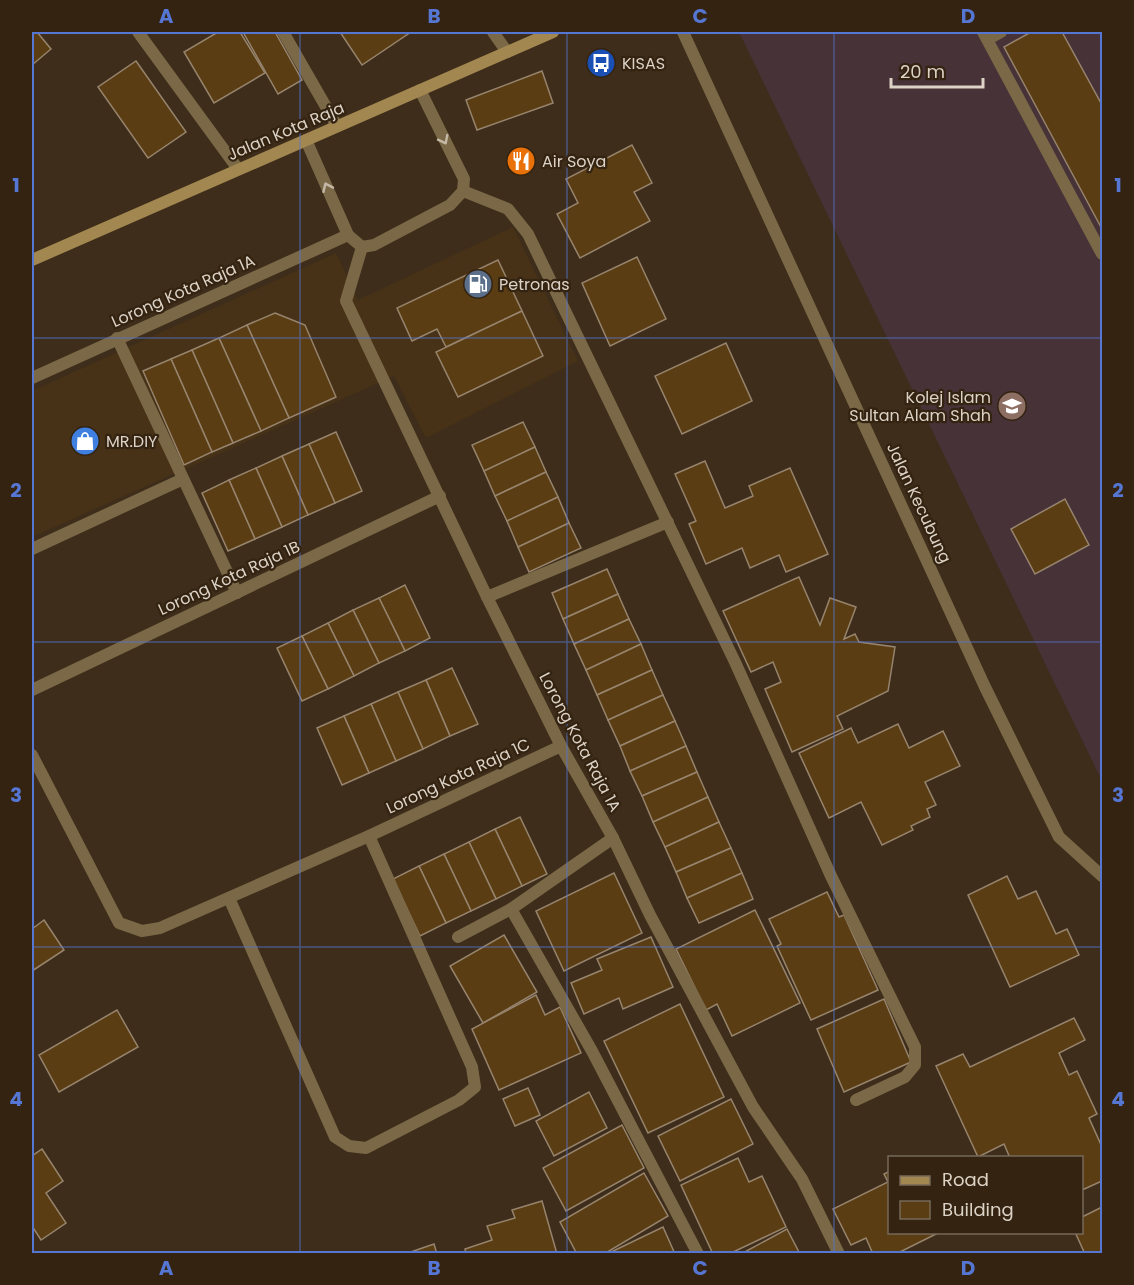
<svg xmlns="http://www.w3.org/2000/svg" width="1134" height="1285" viewBox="0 0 1134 1285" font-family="Poppins,sans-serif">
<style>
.built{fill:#473218}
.education{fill:#463237}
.building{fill:#5a3d12;stroke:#97846e;stroke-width:1.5}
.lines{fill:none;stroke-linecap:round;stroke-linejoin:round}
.service{stroke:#7a6847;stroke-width:12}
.minor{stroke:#7a6847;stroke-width:12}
.secondary{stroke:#a38751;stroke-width:12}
.oneway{stroke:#c4b8a6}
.grid{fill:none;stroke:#5676d3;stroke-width:1.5;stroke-opacity:0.55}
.labels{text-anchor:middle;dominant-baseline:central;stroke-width:4.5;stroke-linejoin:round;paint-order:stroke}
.poi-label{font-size:16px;fill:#dcd2c6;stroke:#332310;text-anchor:start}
.street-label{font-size:16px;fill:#dcd2c6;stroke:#332310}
.neatline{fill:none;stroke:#5676d3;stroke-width:2}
.grid-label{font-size:20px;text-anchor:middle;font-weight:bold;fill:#5676d3}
</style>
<rect width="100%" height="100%" fill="#3d2d1a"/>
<path class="built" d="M 513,227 L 578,361 L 426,438 L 394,376 L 32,537 L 32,391 L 336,253 L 358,300 Z"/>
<path class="education" d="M 739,32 L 1102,32 L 1102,781 Z"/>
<g class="building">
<path d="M 32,32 L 37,32 L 51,49 L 32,65 Z"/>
<path d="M 218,32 L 240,32 L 265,73 L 214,103 L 184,52 Z"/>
<path d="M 243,32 L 275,32 L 302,80 L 278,94 Z"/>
<path d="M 340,32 L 411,32 L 362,65 Z"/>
<path d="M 1031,32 L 1062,32 L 1102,105 L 1102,229 L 1004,47 Z"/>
<path d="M 136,61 L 186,132 L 148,158 L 98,87 Z"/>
<path d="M 542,71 L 553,103 L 477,130 L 466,100 Z"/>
<path d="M 632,145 L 652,183 L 634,192 L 650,221 L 580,258 L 557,214 L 578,203 L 566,179 Z"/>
<path d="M 637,257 L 666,319 L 610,346 L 582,283 Z"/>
<path d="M 498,260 L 522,311 L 446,347 L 437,329 L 412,341 L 397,308 Z"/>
<path d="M 522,311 L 543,356 L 458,397 L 436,352 Z"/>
<path d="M 275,313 L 305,325 L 336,397 L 289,418 L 247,325 Z"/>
<path d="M 247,325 L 289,418 L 261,431 L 219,338 Z"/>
<path d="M 219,338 L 261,431 L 233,443 L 192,350 Z"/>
<path d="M 726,343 L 752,401 L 682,434 L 655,376 Z"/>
<path d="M 192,350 L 233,443 L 212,452 L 171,359 Z"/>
<path d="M 171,359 L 212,452 L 184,465 L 143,371 Z"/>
<path d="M 523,422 L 535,447 L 484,471 L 472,445 Z"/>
<path d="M 336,432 L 362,491 L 335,503 L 309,444 Z"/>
<path d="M 309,444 L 335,503 L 308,515 L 282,456 Z"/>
<path d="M 535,447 L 546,472 L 495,496 L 484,471 Z"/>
<path d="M 282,456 L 308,515 L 282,527 L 256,468 Z"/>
<path d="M 705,461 L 725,508 L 753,496 L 749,486 L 790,468 L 828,554 L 786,572 L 779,555 L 750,568 L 742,548 L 706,564 L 689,524 L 696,521 L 675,474 Z"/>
<path d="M 256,468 L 282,527 L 255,539 L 229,480 Z"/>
<path d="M 546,472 L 558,497 L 507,521 L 495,496 Z"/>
<path d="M 229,480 L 255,539 L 228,551 L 202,493 Z"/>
<path d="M 558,497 L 569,523 L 518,547 L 507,521 Z"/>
<path d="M 1065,499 L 1089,545 L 1035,574 L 1011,529 Z"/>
<path d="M 569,523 L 581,548 L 529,572 L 518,547 Z"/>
<path d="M 607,569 L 618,594 L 563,619 L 552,593 Z"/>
<path d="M 799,577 L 820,625 L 830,598 L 856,607 L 844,639 L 855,634 L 859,642 L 895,647 L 888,691 L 837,716 L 843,729 L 792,752 L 765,689 L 781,682 L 773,662 L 751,672 L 723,611 Z"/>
<path d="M 405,585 L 430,638 L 405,651 L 379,598 Z"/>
<path d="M 618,594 L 629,619 L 574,644 L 563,619 Z"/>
<path d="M 379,598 L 405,651 L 379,663 L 353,610 Z"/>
<path d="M 353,610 L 379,663 L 354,676 L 328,623 Z"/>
<path d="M 629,619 L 641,644 L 586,670 L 574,644 Z"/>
<path d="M 328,623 L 354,676 L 328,689 L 302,636 Z"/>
<path d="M 302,636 L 328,689 L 302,701 L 277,648 Z"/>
<path d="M 641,644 L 652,670 L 597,695 L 586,670 Z"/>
<path d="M 452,668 L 478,724 L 450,736 L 426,680 Z"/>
<path d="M 652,670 L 663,695 L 608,720 L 597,695 Z"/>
<path d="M 426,680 L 450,736 L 423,749 L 398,692 Z"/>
<path d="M 398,692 L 423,749 L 396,761 L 371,704 Z"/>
<path d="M 663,695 L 675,721 L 620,746 L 608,720 Z"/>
<path d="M 371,704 L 396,761 L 369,773 L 344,716 Z"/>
<path d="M 344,716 L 369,773 L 342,785 L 317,728 Z"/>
<path d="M 675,721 L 686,746 L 630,771 L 620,746 Z"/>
<path d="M 898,724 L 909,748 L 943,731 L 960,766 L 925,782 L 936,805 L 927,809 L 930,817 L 911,826 L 913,830 L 882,845 L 861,802 L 829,818 L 799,753 L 851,728 L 858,743 Z"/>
<path d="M 686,746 L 697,772 L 642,796 L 630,771 Z"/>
<path d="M 697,772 L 708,797 L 653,822 L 642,796 Z"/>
<path d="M 708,797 L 719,822 L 665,847 L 653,822 Z"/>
<path d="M 520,817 L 547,874 L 522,886 L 495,829 Z"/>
<path d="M 719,822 L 731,848 L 676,872 L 665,847 Z"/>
<path d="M 495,829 L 522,886 L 496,899 L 469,842 Z"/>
<path d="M 469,842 L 496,899 L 471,911 L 444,854 Z"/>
<path d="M 731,848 L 742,873 L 687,898 L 676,872 Z"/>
<path d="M 444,854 L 471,911 L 446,923 L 419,866 Z"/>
<path d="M 419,866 L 446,923 L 420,936 L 393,879 Z"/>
<path d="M 614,873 L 642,933 L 564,971 L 536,911 Z"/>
<path d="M 742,873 L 753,899 L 699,923 L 687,898 Z"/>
<path d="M 1007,876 L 1018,899 L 1036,891 L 1056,934 L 1067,929 L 1079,955 L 1010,987 L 968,895 Z"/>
<path d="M 827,892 L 839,917 L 844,915 L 878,990 L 811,1020 L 777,946 L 781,944 L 769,919 Z"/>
<path d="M 755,910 L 800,1003 L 732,1036 L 717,1004 L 706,1010 L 676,949 Z"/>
<path d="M 44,920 L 64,950 L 32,971 L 32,929 Z"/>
<path d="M 504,935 L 537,992 L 483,1023 L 450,966 Z"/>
<path d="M 651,937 L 673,987 L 623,1009 L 619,998 L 584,1014 L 571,983 L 602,970 L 597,959 Z"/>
<path d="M 536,995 L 545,1015 L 560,1007 L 581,1053 L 499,1090 L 472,1029 Z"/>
<path d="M 884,999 L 911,1062 L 844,1092 L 817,1029 Z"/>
<path d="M 680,1004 L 724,1097 L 648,1133 L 604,1041 Z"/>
<path d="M 117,1010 L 138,1047 L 59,1092 L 39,1055 Z"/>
<path d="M 1074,1018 L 1085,1040 L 1059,1053 L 1069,1075 L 1077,1071 L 1097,1114 L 1089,1118 L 1102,1147 L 1102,1181 L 1082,1190 L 1082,1158 L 1010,1158 L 1004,1144 L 978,1157 L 936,1066 L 963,1054 L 970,1067 Z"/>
<path d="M 528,1088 L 540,1115 L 515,1126 L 503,1099 Z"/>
<path d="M 589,1092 L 607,1128 L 554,1156 L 536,1121 Z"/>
<path d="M 731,1099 L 753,1144 L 680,1181 L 658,1136 Z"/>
<path d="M 622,1125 L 644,1168 L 566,1211 L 543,1168 Z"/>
<path d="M 42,1149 L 63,1181 L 46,1193 L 66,1223 L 41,1240 L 32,1226 L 32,1156 Z"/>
<path d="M 738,1158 L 749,1182 L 762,1176 L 786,1227 L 729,1254 L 713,1254 L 681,1185 Z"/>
<path d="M 890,1171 L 890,1232 L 940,1232 L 896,1254 L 873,1254 L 866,1238 L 851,1245 L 833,1209 L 888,1182 L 884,1174 Z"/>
<path d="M 644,1173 L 668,1216 L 604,1254 L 577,1254 L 560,1222 Z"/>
<path d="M 542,1201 L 557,1254 L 466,1254 L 465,1249 L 492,1240 L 487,1226 L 515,1218 L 512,1210 Z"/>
<path d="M 1102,1207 L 1102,1254 L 1085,1254 L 1075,1232 L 1082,1232 L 1082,1217 Z"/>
<path d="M 663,1227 L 675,1254 L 607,1254 Z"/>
<path d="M 787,1229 L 800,1254 L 741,1254 Z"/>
<path d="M 434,1244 L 437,1254 L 405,1254 Z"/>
</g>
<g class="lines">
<g class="service">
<path d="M 983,32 L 1102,254"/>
<path d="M 988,39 L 1001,32"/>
<path d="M 511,909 L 592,1051 L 698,1254"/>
</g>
<g class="minor">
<path d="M 138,32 L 238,169"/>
<path d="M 283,32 L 337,126"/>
<path d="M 493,32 L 507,52"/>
<path d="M 683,32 L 985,687 L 1059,837 L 1102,876"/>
<path d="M 306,140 L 348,235 L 362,247"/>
<path d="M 463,191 L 508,209 L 528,234 L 735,662 L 831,876 L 915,1047 L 915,1065 L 905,1077 L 856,1100"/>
<path d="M 362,247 L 346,301 L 487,597 L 561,746 L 613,838 L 650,915 L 753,1107 L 802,1179 L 839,1254"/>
<path d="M 362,247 L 374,245 L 450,205 L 463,191 L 464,179 L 420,90"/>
<path d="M 117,338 L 237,593"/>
<path d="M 32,378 L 348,235"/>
<path d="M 32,549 L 183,479"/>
<path d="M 487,597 L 668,522"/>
<path d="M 32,690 L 440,496"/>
<path d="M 32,755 L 119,923 L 142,931 L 160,928 L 369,836 L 561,746"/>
<path d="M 229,898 L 335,1137 L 349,1146 L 366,1148 L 459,1100 L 475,1087 L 472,1067 L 369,836"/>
<path d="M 458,937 L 511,909 L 613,838"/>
</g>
<path class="secondary" d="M 32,260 L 553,32"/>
</g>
<defs><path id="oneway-chevron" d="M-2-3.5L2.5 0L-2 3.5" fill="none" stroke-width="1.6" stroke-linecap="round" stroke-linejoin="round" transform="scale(1.5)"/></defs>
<g class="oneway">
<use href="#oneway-chevron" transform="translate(444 140) rotate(63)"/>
<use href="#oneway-chevron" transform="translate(327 187) rotate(-114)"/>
</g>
<path class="grid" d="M 300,32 L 300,1254M 567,32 L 567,1254M 834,32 L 834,1254M 32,338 L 1102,338M 32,642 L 1102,642M 32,947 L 1102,947"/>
<defs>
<g id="bus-disc" transform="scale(1.5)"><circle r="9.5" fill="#1a4fb4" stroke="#332310"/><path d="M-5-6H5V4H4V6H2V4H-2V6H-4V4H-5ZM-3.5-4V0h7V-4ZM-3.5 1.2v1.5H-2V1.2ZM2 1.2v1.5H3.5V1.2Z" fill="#fff"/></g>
<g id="restaurant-disc" transform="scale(1.5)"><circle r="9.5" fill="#e8710a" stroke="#332310"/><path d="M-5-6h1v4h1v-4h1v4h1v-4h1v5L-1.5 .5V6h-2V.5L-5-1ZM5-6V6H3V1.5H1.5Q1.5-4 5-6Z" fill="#fff"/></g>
<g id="fuel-disc" transform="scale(1.5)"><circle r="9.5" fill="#5c6f8a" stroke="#332310"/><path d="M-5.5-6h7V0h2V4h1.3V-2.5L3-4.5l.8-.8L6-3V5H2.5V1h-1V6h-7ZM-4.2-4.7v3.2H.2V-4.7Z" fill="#fff"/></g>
<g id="school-disc" transform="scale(1.5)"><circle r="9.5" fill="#8d6e63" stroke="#332310"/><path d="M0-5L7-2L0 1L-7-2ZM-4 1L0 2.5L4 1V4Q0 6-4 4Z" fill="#fff"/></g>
<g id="shop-disc" transform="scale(1.5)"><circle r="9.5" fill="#3f7fe0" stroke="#332310"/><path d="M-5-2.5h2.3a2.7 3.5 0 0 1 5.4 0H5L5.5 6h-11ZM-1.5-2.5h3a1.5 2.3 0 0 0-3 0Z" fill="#fff"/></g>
</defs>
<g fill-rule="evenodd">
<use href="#bus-disc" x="601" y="63"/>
<use href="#restaurant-disc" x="521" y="161"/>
<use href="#fuel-disc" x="478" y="284"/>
<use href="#school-disc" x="1012" y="406"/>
<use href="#shop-disc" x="85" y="441"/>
</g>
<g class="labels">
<g class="poi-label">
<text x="622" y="63">KISAS</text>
<text x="542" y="161">Air Soya</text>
<text x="499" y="284">Petronas</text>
<text x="991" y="397" text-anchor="end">Kolej Islam<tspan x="991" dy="18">Sultan Alam Shah</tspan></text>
<text x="106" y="441">MR.DIY</text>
</g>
<g class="street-label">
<text transform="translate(286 131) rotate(-23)">Jalan Kota Raja</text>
<text transform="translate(183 291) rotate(-24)">Lorong Kota Raja 1A</text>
<text transform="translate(919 503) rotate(65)">Jalan Kecubung</text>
<text transform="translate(229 578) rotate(-25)">Lorong Kota Raja 1B</text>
<text transform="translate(580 742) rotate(62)">Lorong Kota Raja 1A</text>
<text transform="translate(458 776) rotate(-25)">Lorong Kota Raja 1C</text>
</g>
</g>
<rect width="1134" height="1285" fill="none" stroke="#332310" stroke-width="66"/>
<rect x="888" y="1156" width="195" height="78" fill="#332310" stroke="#776959" stroke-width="1.5"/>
<rect x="900" y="1176" width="30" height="9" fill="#a38751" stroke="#776959" stroke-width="1.5"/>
<text x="942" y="1186" font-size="18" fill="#dcd2c6">Road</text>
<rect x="900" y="1201" width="30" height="18" fill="#5a3d12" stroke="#776959" stroke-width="1.5"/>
<text x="942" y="1216" font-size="18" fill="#dcd2c6">Building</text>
<path d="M891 78v9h92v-9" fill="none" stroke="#dcd2c6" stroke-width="3"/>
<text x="900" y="78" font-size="18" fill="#dcd2c6" stroke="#332310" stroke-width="4.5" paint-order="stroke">20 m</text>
<rect x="33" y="33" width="1068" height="1219" class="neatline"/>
<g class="grid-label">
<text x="166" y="23">A</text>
<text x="434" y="23">B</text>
<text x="700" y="23">C</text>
<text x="968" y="23">D</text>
<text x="16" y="192">1</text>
<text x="1118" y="192">1</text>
<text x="16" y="497">2</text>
<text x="1118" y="497">2</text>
<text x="16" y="802">3</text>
<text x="1118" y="802">3</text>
<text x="16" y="1106">4</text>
<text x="1118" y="1106">4</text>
<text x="166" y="1275">A</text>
<text x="434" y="1275">B</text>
<text x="700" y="1275">C</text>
<text x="968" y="1275">D</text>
</g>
</svg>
